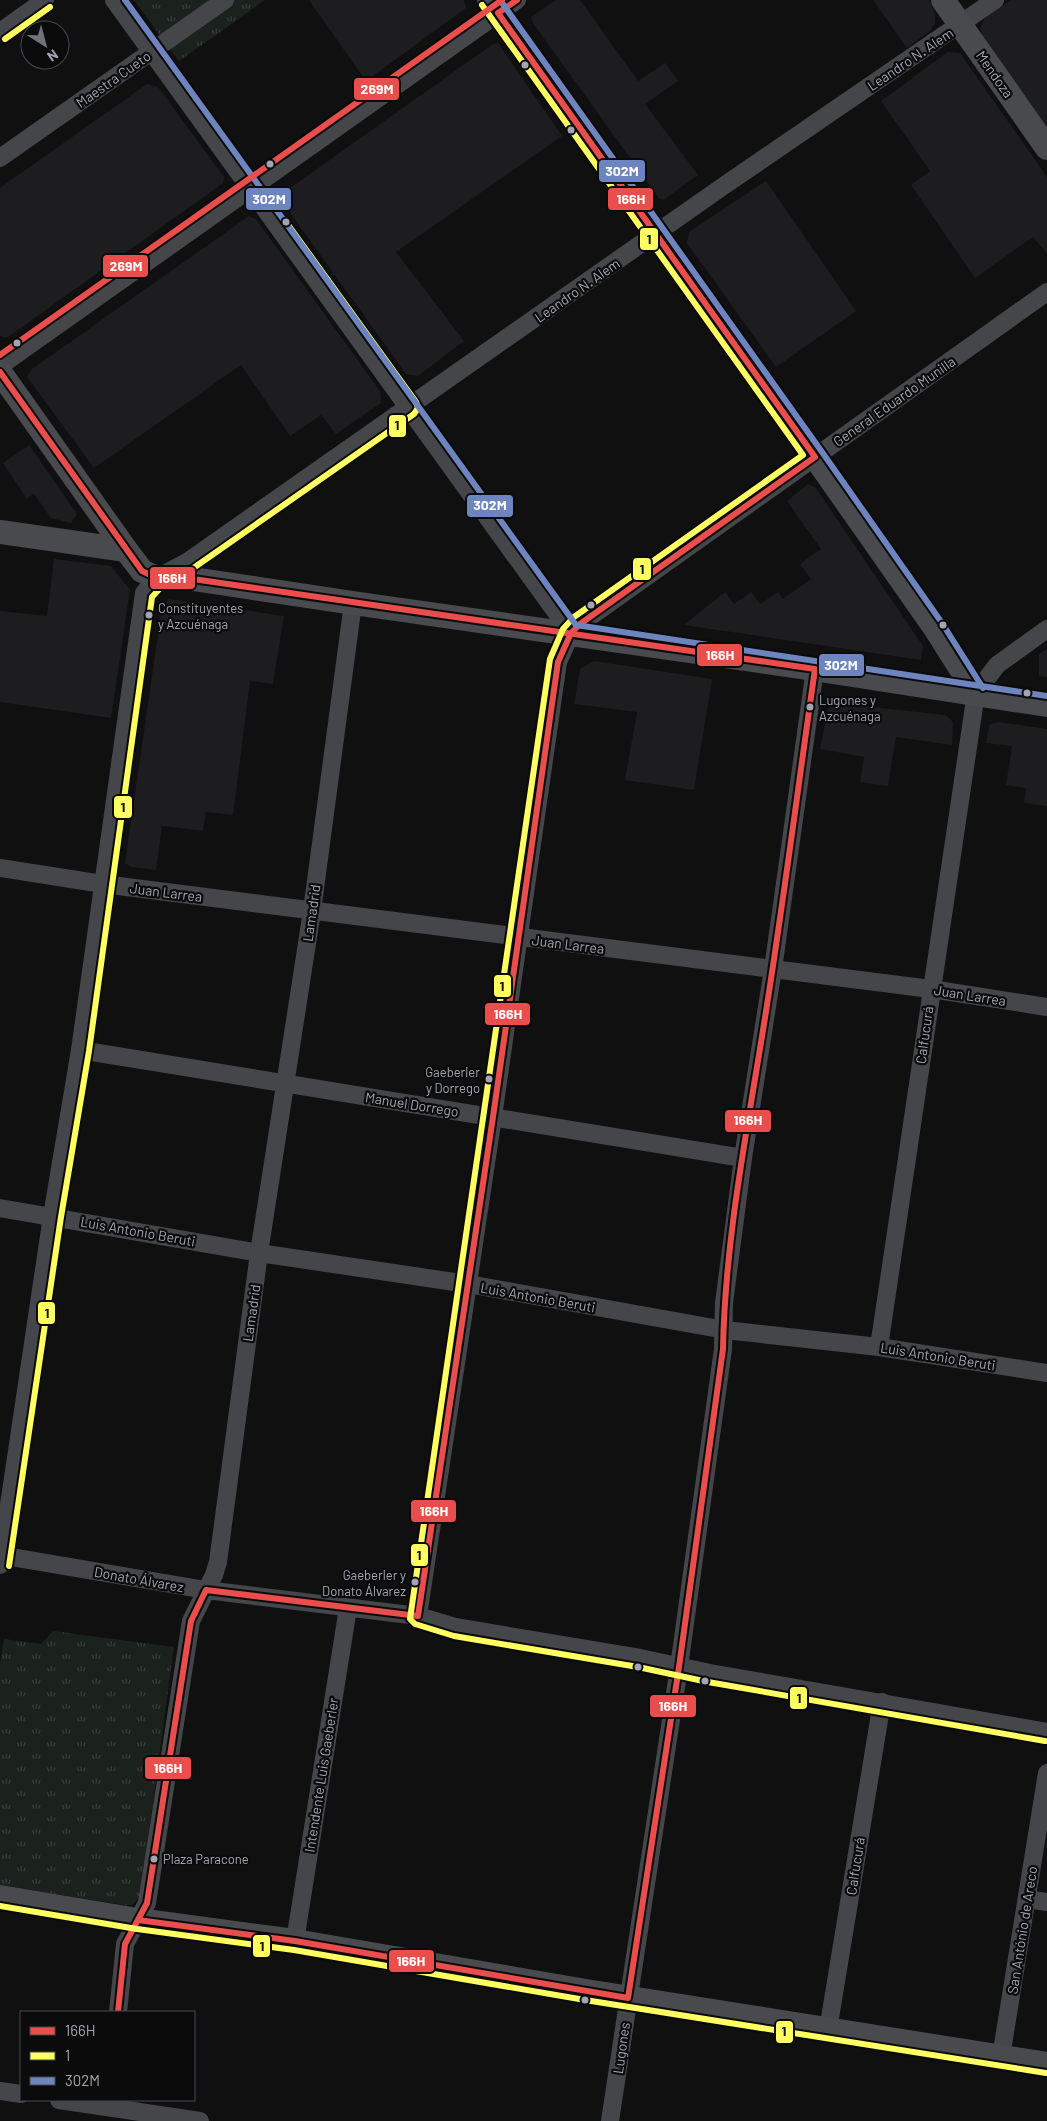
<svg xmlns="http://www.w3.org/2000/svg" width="1047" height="2121" viewBox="0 0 1047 2121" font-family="Barlow,sans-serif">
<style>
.built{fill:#1d1d1f}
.grass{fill:url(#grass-tufts)}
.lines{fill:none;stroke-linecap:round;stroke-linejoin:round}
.street{stroke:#454649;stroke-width:18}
.secondary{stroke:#494a4d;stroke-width:24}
.bus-1-casing{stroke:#0b0b0c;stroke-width:10}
.bus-2-casing{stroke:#0b0b0c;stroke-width:10}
.bus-3-casing{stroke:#0b0b0c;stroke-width:10}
.bus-4-casing{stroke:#0b0b0c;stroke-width:10}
.bus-1{stroke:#e94e4d;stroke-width:6}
.bus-2{stroke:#ffff61;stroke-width:6}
.bus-3{stroke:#6e84be;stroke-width:6}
.bus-4{stroke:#e94e4d;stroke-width:6}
.bus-dot{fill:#a2a6b2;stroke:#0b0b0c;stroke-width:2}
.labels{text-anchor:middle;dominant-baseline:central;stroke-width:4.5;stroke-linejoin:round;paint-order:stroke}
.bus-label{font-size:13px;fill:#a2a6b2;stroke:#0b0b0c;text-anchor:start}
.street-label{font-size:14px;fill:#a2a6b2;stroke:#0b0b0c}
.line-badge{stroke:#0b0b0c;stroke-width:2}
.badge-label{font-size:14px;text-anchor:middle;font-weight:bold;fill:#fff}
.pale-badge-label{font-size:14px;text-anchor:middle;font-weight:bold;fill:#111}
</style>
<defs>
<pattern id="grass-tufts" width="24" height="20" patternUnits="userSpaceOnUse" patternTransform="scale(1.25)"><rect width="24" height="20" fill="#1b211c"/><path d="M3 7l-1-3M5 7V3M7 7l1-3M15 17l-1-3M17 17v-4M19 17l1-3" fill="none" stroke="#393e3b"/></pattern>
</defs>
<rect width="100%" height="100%" fill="#101011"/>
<g class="built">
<path d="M 309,0 L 464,0 L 466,8 L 366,81 Z"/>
<path d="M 556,0 L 580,0 L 638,81 L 665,63 L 678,81 L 645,104 L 698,175 L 663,200 L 659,198 L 533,23 L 531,17 Z"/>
<path d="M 873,0 L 929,0 L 935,13 L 935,23 L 930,31 L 907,48 Z"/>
<path d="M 1011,0 L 1047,0 L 1047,130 L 983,37 L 980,28 L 985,18 Z"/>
<path d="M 498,43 L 562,136 L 396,252 L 464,341 L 418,376 L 406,374 L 281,200 L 283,193 L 493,44 Z"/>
<path d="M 948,52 L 960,53 L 1047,177 L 1047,254 L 1033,237 L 975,278 L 911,185 L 930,171 L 881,101 Z"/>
<path d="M 147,84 L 158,87 L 224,177 L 223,183 L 8,337 L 2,337 L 0,335 L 0,188 Z"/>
<path d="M 766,181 L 856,311 L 776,367 L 687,243 L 689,232 Z"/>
<path d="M 249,216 L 256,219 L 380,391 L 381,403 L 336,434 L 321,415 L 290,436 L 241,365 L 94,468 L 27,377 L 32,369 Z"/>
<path d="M 29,445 L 77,514 L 71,523 L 51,518 L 34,494 L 27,499 L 3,463 Z"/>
<path d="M 808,484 L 815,487 L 923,646 L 921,660 L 684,625 L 725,592 L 734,604 L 751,592 L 760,604 L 778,592 L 783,599 L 811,579 L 800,564 L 821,549 L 787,501 Z"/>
<path d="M 54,559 L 111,566 L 130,590 L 111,718 L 0,702 L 0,611 L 47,616 Z"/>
<path d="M 169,599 L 284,616 L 273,684 L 250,681 L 233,815 L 206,812 L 203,831 L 162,826 L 156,870 L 131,867 L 125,863 L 162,607 Z"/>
<path d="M 1047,649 L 1047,677 L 1039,676 L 1039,654 Z"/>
<path d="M 594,661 L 712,679 L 694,790 L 625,780 L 637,712 L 574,704 L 580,669 Z"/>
<path d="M 835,703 L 945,715 L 953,722 L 952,745 L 896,737 L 888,786 L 860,782 L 864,757 L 820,749 L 828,709 Z"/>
<path d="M 998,722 L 1047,729 L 1047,806 L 1024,803 L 1026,788 L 1006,785 L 1012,746 L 986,743 L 989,725 Z"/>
</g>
<g class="grass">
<path d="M 134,0 L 265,0 L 179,61 Z"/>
<path d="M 53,1631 L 174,1647 L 140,1897 L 132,1905 L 124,1905 L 0,1885 L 0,1663 L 4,1639 L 41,1644 Z"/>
</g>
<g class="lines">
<g class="street">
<path d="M 114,0 L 571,633"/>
<path d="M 0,32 L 45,0"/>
<path d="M 0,158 L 225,0"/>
<path d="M 0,366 L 517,0"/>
<path d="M 0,868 L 103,884 L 931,989 L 1047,1007"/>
<path d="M 80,1050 L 743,1158"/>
<path d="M 0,1208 L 259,1253 L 468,1284 L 725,1330 L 879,1347 L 1047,1373"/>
<path d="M 879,1347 L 976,693 L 997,665 L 1047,629"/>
<path d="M 0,1555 L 206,1590 L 418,1616 L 455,1627 L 640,1658 L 710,1673 L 1047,1732"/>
<path d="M 0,1565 L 52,1216 L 80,1050 L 144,593 L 157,578 L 187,562 L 722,187 L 995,0"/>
<path d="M 418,1616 L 493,1117 L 558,662 L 571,633 L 580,624 L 1047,292"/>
<path d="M 1027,1899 L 1047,1902"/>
<path d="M 295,1941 L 348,1608"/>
<path d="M 118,2012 L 125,1944 L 147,1903 L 191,1621 L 214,1575 L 218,1562 L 259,1253 L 312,911 L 353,603"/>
<path d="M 828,2030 L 882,1702"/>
<path d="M 1001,2057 L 1047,1773"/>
<path d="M 0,2091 L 21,2094"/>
<path d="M 59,2100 L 200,2121"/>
<path d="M 610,2121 L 679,1667 L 723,1349 L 724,1303 L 743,1158 L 773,969 L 815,669"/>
</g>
<g class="secondary">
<path d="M 489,0 L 815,457 L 935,628 L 976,693"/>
<path d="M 943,0 L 1047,148"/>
<path d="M 0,372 L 126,550 L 142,571 L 157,578 L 193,579 L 353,603 L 815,669 L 1047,705"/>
<path d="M 0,532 L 126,550"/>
<path d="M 0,1897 L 138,1920 L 295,1941 L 586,1991 L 1047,2064"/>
</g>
<g class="bus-1-casing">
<g id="bus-1">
<path d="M 0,372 L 142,571 L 157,578 L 193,579 L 815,669 C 798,787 783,906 764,1024 C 747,1131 725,1240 723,1349 L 679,1667 L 628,1998 L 295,1941 L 138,1920"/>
<path d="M 118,2012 L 125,1944 L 147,1903 L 191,1621 L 206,1590 L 418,1616 L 493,1117 L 558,662 L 571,633 L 580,624 L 815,457 L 498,13 L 517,0"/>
</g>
</g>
<g class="bus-2-casing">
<g id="bus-2">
<path d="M 482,5 L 803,455 L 574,617 L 563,629 L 550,659 L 410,1619 L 415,1624 L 454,1636 L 638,1667 L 708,1682 L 1045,1741"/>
<path d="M 5,39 L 50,7"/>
<path d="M 9,1566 L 61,1217 L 89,1051 L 152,597 L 163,585 L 192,569 L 414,414 L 418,408 L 416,402 L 286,222"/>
<path d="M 0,1906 L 137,1929 L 294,1950 L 585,2000 L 1046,2073"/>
</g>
</g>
<g class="bus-3-casing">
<g id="bus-3">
<path d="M 125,0 L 576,625 L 1047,696"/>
<path d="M 500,0 L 822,452 L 942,623 L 983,688"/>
</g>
</g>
<g class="bus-4-casing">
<path id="bus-4" d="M 0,355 L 502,0"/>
</g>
<use href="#bus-1" class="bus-1"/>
<use href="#bus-2" class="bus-2"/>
<use href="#bus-3" class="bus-3"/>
<use href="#bus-4" class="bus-4"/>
</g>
<g class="bus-dot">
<circle cx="525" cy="65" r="4.5"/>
<circle cx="571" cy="130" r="4.5"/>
<circle cx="270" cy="164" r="4.5"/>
<circle cx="286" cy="222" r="4.5"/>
<circle cx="17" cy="343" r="4.5"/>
<circle cx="591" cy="605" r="4.5"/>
<circle cx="149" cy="615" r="4.5"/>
<circle cx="943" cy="625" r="4.5"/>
<circle cx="1027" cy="693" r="4.5"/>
<circle cx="810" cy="707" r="4.5"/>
<circle cx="489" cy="1079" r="4.5"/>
<circle cx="415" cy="1582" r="4.5"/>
<circle cx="638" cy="1667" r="4.5"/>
<circle cx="705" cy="1681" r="4.5"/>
<circle cx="154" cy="1859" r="4.5"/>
<circle cx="585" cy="2000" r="4.5"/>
</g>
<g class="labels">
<g class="bus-label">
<text x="158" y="608">Constituyentes<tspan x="158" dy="16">y Azcuénaga</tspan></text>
<text x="819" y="700">Lugones y<tspan x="819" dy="16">Azcuénaga</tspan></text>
<text x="480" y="1072" text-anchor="end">Gaeberler<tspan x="480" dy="16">y Dorrego</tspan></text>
<text x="406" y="1575" text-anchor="end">Gaeberler y<tspan x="406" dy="16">Donato Álvarez</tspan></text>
<text x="163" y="1859">Plaza Paracone</text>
</g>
<g class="street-label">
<text transform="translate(910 59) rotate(-34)">Leandro N. Alem</text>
<text transform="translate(995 74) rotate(55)">Mendoza</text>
<text transform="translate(113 79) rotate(-35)">Maestra Cueto</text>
<text transform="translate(577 290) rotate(-35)">Leandro N. Alem</text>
<text transform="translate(894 401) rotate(-35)">General Eduardo Munilla</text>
<text transform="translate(166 892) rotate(7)">Juan Larrea</text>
<text transform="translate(311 913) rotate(-82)">Lamadrid</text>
<text transform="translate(568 944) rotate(7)">Juan Larrea</text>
<text transform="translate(970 995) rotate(9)">Juan Larrea</text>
<text transform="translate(924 1035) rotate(-82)">Calfucurá</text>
<text transform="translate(412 1104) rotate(9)">Manuel Dorrego</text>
<text transform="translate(138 1231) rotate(10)">Luis Antonio Beruti</text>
<text transform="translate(538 1297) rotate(10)">Luis Antonio Beruti</text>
<text transform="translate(251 1313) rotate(-82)">Lamadrid</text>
<text transform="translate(938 1356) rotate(9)">Luis Antonio Beruti</text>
<text transform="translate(139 1579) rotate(10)">Donato Álvarez</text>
<text transform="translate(321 1775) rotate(-81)">Intendente Luis Gaeberler</text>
<text transform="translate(855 1866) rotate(-81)">Calfucurá</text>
<text transform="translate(1022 1930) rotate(-81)">San António de Areco</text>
<text transform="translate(621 2048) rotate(-82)">Lugones</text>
</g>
</g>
<g class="line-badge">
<rect x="353" y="77" width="47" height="24" rx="5" fill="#e94e4d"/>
<rect x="598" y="159" width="48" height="24" rx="5" fill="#6e84be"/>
<rect x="607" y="187" width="47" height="24" rx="5" fill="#e94e4d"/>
<rect x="245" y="187" width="47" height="24" rx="5" fill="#6e84be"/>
<rect x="639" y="227" width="20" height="24" rx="5" fill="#ffff61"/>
<rect x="102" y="254" width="47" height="24" rx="5" fill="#e94e4d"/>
<rect x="388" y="414" width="19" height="24" rx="5" fill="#ffff61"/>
<rect x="466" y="494" width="48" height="24" rx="5" fill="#6e84be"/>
<rect x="632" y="557" width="20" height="24" rx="5" fill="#ffff61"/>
<rect x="149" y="566" width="47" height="24" rx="5" fill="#e94e4d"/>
<rect x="696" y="643" width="47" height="24" rx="5" fill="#e94e4d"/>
<rect x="818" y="653" width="47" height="24" rx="5" fill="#6e84be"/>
<rect x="113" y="795" width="20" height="24" rx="5" fill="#ffff61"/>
<rect x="493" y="974" width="19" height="24" rx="5" fill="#ffff61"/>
<rect x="484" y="1002" width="47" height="24" rx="5" fill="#e94e4d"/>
<rect x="724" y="1109" width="48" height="24" rx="5" fill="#e94e4d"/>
<rect x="37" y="1301" width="19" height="24" rx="5" fill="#ffff61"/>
<rect x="410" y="1499" width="47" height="24" rx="5" fill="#e94e4d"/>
<rect x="410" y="1543" width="19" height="24" rx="5" fill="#ffff61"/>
<rect x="789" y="1686" width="19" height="24" rx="5" fill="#ffff61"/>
<rect x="649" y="1694" width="48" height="24" rx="5" fill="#e94e4d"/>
<rect x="144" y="1756" width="48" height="24" rx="5" fill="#e94e4d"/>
<rect x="252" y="1934" width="19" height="24" rx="5" fill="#ffff61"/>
<rect x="388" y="1949" width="47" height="24" rx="5" fill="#e94e4d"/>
<rect x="775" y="2020" width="19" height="24" rx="5" fill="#ffff61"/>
</g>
<g class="badge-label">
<text x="377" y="94">269M</text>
<text x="622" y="176">302M</text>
<text x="631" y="204">166H</text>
<text x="269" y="204">302M</text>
<text x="126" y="271">269M</text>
<text x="490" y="510">302M</text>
<text x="172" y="583">166H</text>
<text x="720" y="660">166H</text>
<text x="841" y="670">302M</text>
<text x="508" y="1019">166H</text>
<text x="748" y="1125">166H</text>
<text x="434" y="1516">166H</text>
<text x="673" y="1711">166H</text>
<text x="168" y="1773">166H</text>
<text x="411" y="1966">166H</text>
</g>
<g class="pale-badge-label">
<text x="649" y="244">1</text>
<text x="397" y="430">1</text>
<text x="642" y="574">1</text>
<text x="123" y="812">1</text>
<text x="502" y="991">1</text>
<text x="47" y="1318">1</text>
<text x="419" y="1560">1</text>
<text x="799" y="1703">1</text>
<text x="262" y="1951">1</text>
<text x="784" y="2036">1</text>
</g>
<rect x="20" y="2011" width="175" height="90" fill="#0b0b0c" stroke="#47494e"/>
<rect x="30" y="2027" width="25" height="8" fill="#e94e4d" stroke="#47494e"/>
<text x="65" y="2036" font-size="15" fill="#a2a6b2">166H</text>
<rect x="30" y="2052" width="25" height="8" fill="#ffff61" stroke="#47494e"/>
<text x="65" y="2061" font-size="15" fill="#a2a6b2">1</text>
<rect x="30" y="2077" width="25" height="8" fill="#6e84be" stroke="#47494e"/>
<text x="65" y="2086" font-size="15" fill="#a2a6b2">302M</text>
<g transform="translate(45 45) rotate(144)"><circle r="24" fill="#0b0b0c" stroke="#47494e"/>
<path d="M0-4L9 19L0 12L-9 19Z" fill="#6f727a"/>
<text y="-8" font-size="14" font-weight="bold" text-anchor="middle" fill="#a2a6b2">N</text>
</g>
</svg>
